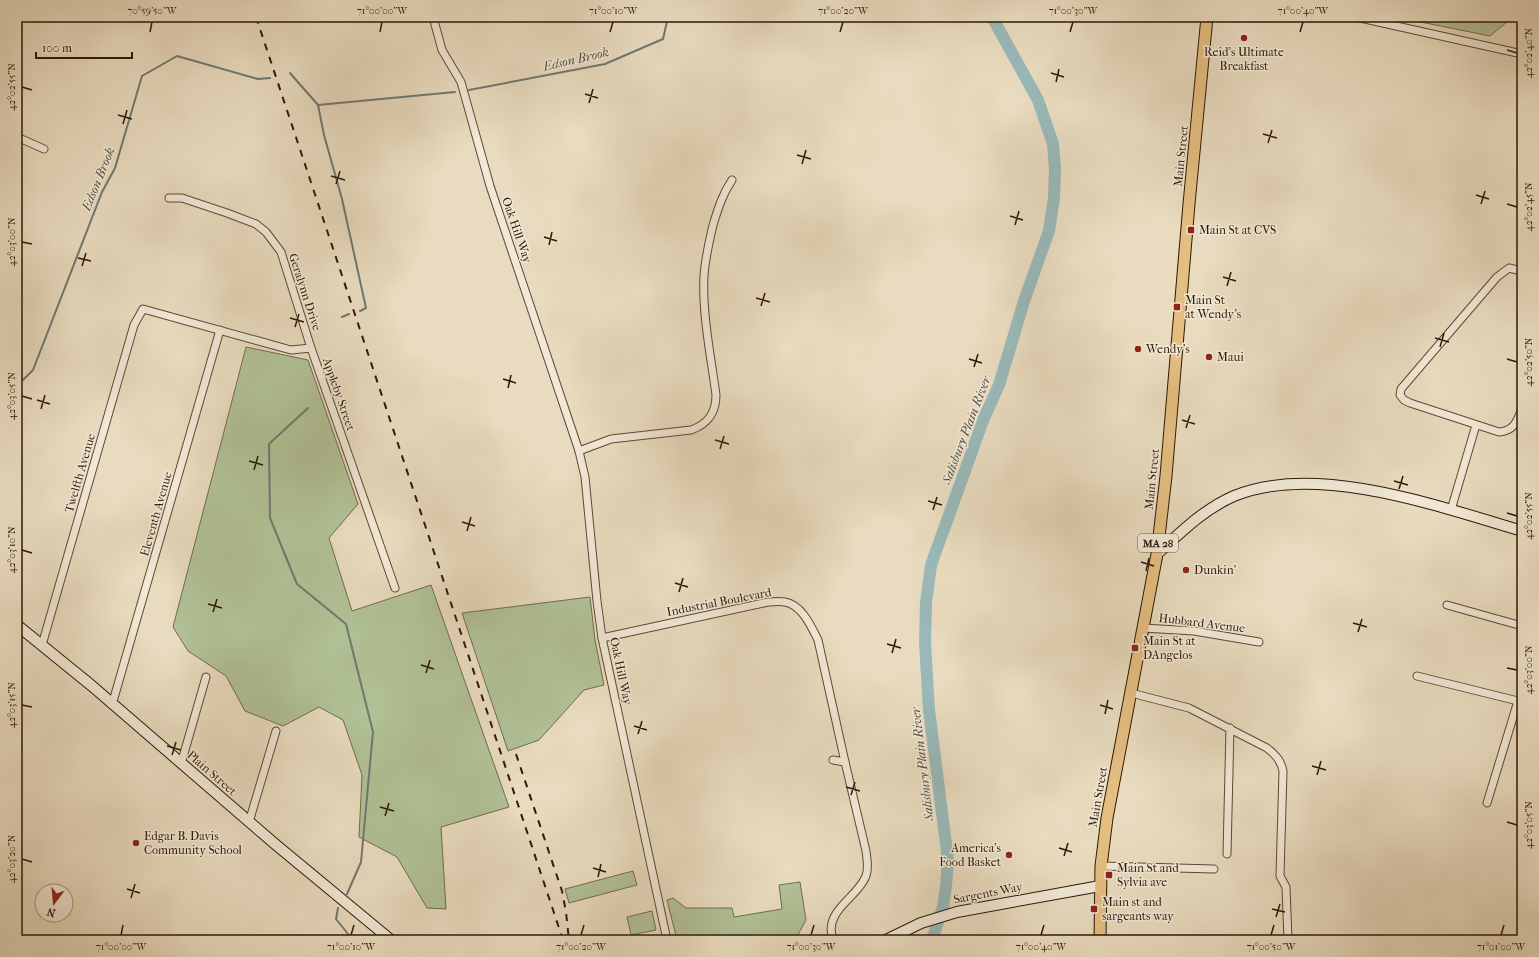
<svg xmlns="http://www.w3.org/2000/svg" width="1539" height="957" viewBox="0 0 1539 957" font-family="'IM FELL French Canon',serif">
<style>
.green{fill:#b1c196;stroke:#6f6c4d}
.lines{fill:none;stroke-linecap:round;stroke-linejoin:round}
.stream{stroke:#6e7971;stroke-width:2}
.river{stroke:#99b9b9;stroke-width:12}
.minor-casing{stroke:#5c4933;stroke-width:9}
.secondary-casing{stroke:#2d1804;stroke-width:12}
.primary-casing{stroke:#2d1804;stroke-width:13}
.minor{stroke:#f1e8d5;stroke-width:7}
.secondary{stroke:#f1e8d5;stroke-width:10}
.primary{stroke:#e4be80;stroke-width:11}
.rail{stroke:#2d1804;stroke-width:2;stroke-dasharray:7 7;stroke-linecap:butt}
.ticks{fill:none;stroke:#2d1804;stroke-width:1.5}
.poi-dot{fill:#8f2418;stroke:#f1e8d5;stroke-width:1.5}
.labels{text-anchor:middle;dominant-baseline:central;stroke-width:3;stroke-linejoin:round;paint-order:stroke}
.shield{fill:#f1e8d5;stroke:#685643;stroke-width:1}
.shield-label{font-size:11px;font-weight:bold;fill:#2d1804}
.poi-label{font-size:12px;fill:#2d1804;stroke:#f1e8d5;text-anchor:start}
.street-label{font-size:12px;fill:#2d1804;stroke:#f1e8d5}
.water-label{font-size:13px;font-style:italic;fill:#535043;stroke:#f1e8d5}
.neatline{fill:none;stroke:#2d1804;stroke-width:1.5}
.ticks-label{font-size:10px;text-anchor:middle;fill:#2d1804}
</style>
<rect width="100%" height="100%" fill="#e9dbbf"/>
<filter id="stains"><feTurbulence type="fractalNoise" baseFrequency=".005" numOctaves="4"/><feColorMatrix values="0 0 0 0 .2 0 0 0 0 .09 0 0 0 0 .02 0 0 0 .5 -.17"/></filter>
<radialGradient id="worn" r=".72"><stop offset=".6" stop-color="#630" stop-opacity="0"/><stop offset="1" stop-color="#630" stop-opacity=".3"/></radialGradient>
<g class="green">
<path d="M 1396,17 L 1513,17 L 1490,36 Z"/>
<path d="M 246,347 L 308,360 L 358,504 L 329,538 L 352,611 L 431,585 L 509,807 L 441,827 L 446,909 L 427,908 L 397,857 L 359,837 L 362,775 L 343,720 L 319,707 L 283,726 L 245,711 L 226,676 L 188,651 L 173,627 Z"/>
<path d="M 590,597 L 595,640 L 604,685 L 584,690 L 539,740 L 508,751 L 462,613 Z"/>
<path d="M 633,871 L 637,885 L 569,903 L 565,889 Z"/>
<path d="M 800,882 L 806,920 L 795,940 L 677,940 L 667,900 L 673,898 L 686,908 L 732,908 L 734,917 L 782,909 L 779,885 Z"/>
<path d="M 652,911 L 656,930 L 631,935 L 627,917 Z"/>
</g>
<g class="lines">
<g class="stream">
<path d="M 290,73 L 318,105 L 455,92"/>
<path d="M 469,90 L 605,64 L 663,39 L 668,17"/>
<path d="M 318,105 L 324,135 L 342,199 L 366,308 L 360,311"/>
<path d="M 342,317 L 349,314"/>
<path d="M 17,386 L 33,370 L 102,192 L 115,168 L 142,76 L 177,56 L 258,79 L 270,78"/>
<path d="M 308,408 L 269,444 L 270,518 L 297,584 L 346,624 L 373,732 L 361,862 L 347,894"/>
<path d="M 338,908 L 336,919 L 348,934 L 349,940"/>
</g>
<path class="river" d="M 932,940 L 943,907 L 946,886 L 948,860 L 929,710 L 925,643 L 926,603 L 931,565 L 984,418 L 999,385 L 1024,301 L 1049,231 L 1054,198 L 1055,169 L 1053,144 L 1038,100 L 992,17"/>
<g class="minor-casing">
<g id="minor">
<path d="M 433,17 L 442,50 L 461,82 L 490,186 L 579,451 L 585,477 L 597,601 L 602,638 L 667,940"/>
<path d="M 1356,17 L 1522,54"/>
<path d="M 17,137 L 44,149"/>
<path d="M 169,198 L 182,198 L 227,213 L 256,224 L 266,232 L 281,252 L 311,348"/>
<path d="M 1522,271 L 1509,268 L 1497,277 L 1401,389 L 1400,395 L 1404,400 L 1410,403 L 1499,432 C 1514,431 1517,421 1522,409"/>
<path d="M 579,451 L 611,439 L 691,430 C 708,424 716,413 716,395 C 711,357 702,314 704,276 C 705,259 709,242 713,225 C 718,209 722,195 732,180"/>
<path d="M 1451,510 L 1476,425"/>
<path d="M 1447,605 L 1522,626"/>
<path d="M 1143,628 L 1194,631 L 1259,642"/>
<path d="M 602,638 L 768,602 C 773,602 780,601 785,602 C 802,605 811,626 818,640 L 845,762"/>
<path d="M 42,645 L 134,325 L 143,309 L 291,350 L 311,348 L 395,588"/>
<path d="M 1417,676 L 1522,702"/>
<path d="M 1131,693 L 1189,708 L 1267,748 C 1276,755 1281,761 1283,771 L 1280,876 L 1286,887 L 1288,940"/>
<path d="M 112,705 L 220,330"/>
<path d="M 181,764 L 206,677"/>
<path d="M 1487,803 L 1518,701"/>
<path d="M 249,822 L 276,731"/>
<path d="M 1227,854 L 1230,728"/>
<path d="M 1101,866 L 1214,869"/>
<path d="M 833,940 C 823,910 857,899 866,876 C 869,868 867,859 866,851 L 845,762 L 833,760"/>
</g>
</g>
<g class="secondary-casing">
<g id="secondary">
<path d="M 1157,554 C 1181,532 1204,509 1234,496 C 1316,462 1441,507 1522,531"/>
<path d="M 17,625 L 92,686 L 275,844 L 391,940"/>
<path d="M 886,940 L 921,923 L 957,912 L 1100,886"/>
</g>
</g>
<g class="primary-casing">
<path id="primary" d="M 1100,940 L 1101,866 L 1107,818 L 1157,554 L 1166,476 L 1189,204 L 1207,17"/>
</g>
<use href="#minor" class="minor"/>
<use href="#secondary" class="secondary"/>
<use href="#primary" class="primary"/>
<g class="rail">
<path d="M 256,17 L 563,940"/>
<path d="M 516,754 L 562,891 L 566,912 L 569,940"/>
</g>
</g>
<path class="ticks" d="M 150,32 L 152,22M 380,32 L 382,22M 610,32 L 613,22M 840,32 L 843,22M 1070,32 L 1073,22M 1300,32 L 1303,22M 1507,50 L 1517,53M 1051,73 L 1064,77M 1056,82 L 1059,69M 22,87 L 32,90M 585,94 L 598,98M 589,103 L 593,89M 118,115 L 132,119M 123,124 L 127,110M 1263,134 L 1277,138M 1268,143 L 1272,130M 797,155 L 811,159M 802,164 L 806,150M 331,176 L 345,180M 336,184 L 340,171M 1476,195 L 1489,199M 1481,204 L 1485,191M 1507,204 L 1517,207M 1010,216 L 1023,220M 1015,225 L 1019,211M 544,237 L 557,241M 22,242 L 32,244M 549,245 L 552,232M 78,258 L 91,261M 82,266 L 86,253M 1223,277 L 1236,281M 1227,286 L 1231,272M 756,298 L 770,302M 761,306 L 765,293M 290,318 L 304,322M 295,327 L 299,314M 1435,338 L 1449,342M 1440,347 L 1444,333M 969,359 L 982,363M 1507,359 L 1517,362M 974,367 L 978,354M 503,379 L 516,383M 508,388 L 511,375M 22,396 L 32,399M 37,400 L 50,404M 41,409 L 45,395M 1182,420 L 1195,424M 1186,428 L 1190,415M 715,440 L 729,444M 720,449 L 724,436M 249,461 L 263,465M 254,470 L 258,456M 1394,481 L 1408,485M 1399,489 L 1403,476M 928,501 L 942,505M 933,510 L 937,497M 1507,513 L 1517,516M 462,522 L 475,526M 467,531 L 471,517M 22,550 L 32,553M 1141,562 L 1154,566M 1146,571 L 1149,558M 675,583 L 688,587M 679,592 L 683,578M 208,604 L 222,608M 213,612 L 217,599M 1353,623 L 1367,627M 1358,632 L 1362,619M 887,644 L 901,648M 892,653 L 896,639M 421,665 L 434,669M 1507,668 L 1517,670M 426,673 L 430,660M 22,705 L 32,707M 1100,705 L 1113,709M 1105,714 L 1108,700M 634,726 L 647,730M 638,734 L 642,721M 167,746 L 181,750M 172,755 L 176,742M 1312,766 L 1326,770M 1317,775 L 1321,761M 846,787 L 860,791M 851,795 L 855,782M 380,807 L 394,811M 385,816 L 389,803M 1507,822 L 1517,825M 1059,848 L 1072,852M 1064,856 L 1068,843M 22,859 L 32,862M 593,868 L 606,872M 598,877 L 601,864M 127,889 L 140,893M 131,898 L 135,884M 1272,909 L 1285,912M 1276,917 L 1280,904M 121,935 L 123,925M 351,935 L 354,925M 581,935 L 584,925M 811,935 L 814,925M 1041,935 L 1044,925M 1271,935 L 1274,925M 1501,935 L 1504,925"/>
<g class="poi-dot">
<circle cx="1244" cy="38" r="4"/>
<rect x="1187" y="226" width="8" height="8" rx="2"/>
<rect x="1173" y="303" width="8" height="8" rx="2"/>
<circle cx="1138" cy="349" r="4"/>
<circle cx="1209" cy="357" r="4"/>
<circle cx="1186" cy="570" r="4"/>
<rect x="1131" y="644" width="8" height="8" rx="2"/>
<circle cx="136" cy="843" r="4"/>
<circle cx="1009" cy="855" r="4"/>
<rect x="1105" y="871" width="8" height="8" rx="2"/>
<rect x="1090" y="905" width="8" height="8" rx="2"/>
</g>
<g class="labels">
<rect class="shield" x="1138" y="534" width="40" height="18" rx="3"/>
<g class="shield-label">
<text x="1158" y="543">MA 28</text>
</g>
<g class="poi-label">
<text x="1244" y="52" text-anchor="middle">Reid's Ultimate<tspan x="1244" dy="14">Breakfast</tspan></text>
<text x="1199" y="230">Main St at CVS</text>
<text x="1185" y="300">Main St<tspan x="1185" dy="14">at Wendy's</tspan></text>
<text x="1146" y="349">Wendy's</text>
<text x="1217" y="357">Maui</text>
<text x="1194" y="570">Dunkin'</text>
<text x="1143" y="641">Main St at<tspan x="1143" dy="14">DAngelos</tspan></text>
<text x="144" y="836">Edgar B. Davis<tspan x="144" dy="14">Community School</tspan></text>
<text x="1001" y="848" text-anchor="end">America's<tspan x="1001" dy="14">Food Basket</tspan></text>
<text x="1117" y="868">Main St and<tspan x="1117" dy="14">Sylvia ave</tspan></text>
<text x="1102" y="902">Main st and<tspan x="1102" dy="14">sargeants way</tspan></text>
</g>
<g class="street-label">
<text transform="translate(1181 156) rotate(-84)">Main Street</text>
<text transform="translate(517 230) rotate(71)">Oak Hill Way</text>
<text transform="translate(305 292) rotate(72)">Geralynn Drive</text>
<text transform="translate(339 394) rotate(71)">Appleby Street</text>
<text transform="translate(80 473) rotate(-74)">Twelfth Avenue</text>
<text transform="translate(1152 479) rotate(-84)">Main Street</text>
<text transform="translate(156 514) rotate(-74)">Eleventh Avenue</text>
<text transform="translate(719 602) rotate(-11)">Industrial Boulevard</text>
<text transform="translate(1202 623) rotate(7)">Hubbard Avenue</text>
<text transform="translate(621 671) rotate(78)">Oak Hill Way</text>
<text transform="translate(212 773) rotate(41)">Plain Street</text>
<text transform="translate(1098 797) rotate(-80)">Main Street</text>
<text transform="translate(988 893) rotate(-11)">Sargents Way</text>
</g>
<g class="water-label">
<text transform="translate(576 59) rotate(-13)">Edson Brook</text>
<text transform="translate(98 179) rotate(-68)">Edson Brook</text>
<text transform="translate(966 430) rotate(-69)">Salisbury Plain River</text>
<text transform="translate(922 764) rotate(-97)">Salisbury Plain River</text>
</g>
</g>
<rect width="1539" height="957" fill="none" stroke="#e9dbbf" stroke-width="44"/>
<g transform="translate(54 903) rotate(196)"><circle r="19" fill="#f1e8d5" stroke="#a39581"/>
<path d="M0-3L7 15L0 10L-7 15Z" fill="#8f2418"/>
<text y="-6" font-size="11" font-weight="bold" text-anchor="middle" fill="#2d1804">N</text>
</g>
<path d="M36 52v6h96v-6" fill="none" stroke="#2d1804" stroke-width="2"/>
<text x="42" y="52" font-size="12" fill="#2d1804" stroke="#f1e8d5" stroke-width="3" paint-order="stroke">100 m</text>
<rect x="22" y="22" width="1495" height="913" class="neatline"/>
<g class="ticks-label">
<text x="152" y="14">70°59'50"W</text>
<text x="382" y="14">71°00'00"W</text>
<text x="613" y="14">71°00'10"W</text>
<text x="843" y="14">71°00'20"W</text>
<text x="1073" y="14">71°00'30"W</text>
<text x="1303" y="14">71°00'40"W</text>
<text transform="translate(1528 53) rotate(-90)" y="4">42°02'40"N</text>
<text transform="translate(11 87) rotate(-90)" y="4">42°02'55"N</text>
<text transform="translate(1528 207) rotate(-90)" y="4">42°02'45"N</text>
<text transform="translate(11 242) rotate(-90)" y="4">42°03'00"N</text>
<text transform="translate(1528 362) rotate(-90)" y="4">42°02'50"N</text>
<text transform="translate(11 396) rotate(-90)" y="4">42°03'05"N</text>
<text transform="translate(1528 516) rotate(-90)" y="4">42°02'55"N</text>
<text transform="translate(11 550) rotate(-90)" y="4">42°03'10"N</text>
<text transform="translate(1528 670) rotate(-90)" y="4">42°03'00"N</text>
<text transform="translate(11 705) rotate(-90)" y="4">42°03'15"N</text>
<text transform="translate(1528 825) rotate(-90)" y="4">42°03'05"N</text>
<text transform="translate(11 859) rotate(-90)" y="4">42°03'20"N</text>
<text x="121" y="950">71°00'00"W</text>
<text x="351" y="950">71°00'10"W</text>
<text x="581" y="950">71°00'20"W</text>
<text x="811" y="950">71°00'30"W</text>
<text x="1041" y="950">71°00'40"W</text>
<text x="1271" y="950">71°00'50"W</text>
<text x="1501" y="950">71°01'00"W</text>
</g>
<rect width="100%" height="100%" filter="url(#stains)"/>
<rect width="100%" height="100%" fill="url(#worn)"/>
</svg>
